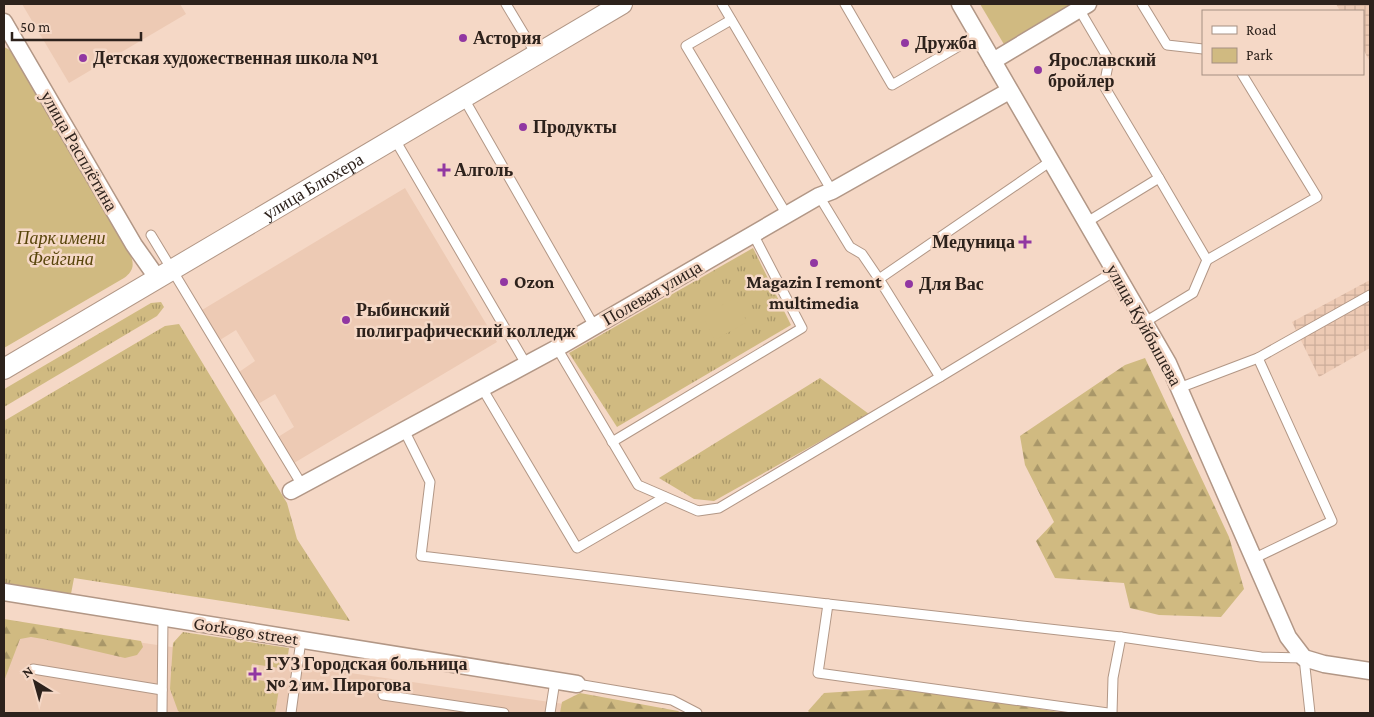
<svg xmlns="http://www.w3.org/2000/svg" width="1374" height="717" viewBox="0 0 1374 717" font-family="'Crimson Pro',serif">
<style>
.built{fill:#edcab4}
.industrial{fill:url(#industrial-grid)}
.grass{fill:url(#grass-tufts)}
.forest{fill:url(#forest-firs)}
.green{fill:#d0ba81}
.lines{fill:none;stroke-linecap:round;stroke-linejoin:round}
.service-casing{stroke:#b29786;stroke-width:11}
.minor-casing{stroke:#b29786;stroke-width:19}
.tertiary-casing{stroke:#b29786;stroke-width:22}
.service{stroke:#fff;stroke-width:9}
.minor{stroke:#fff;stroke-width:16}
.tertiary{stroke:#fff;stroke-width:20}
.poi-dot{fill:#9137a2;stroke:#f5d8c6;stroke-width:2}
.labels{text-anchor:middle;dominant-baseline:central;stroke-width:5;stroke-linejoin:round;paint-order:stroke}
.poi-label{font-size:18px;font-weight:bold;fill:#2d221c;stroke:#f5d8c6;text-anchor:start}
.street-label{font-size:18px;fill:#2d221c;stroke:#f5d8c6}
.park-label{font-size:18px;font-style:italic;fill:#58450b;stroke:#f5d8c6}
</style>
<defs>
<pattern id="industrial-grid" width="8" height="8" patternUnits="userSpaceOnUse" patternTransform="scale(1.25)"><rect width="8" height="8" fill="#edcab4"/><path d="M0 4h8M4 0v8" fill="none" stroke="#ccad9a"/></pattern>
<pattern id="grass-tufts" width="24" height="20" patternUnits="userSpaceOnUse" patternTransform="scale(1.25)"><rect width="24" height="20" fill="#d0ba81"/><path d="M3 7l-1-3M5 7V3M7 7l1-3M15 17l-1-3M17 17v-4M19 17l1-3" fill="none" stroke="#a99769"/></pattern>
<pattern id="forest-firs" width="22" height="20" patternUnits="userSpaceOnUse" patternTransform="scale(1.25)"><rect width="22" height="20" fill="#d0ba81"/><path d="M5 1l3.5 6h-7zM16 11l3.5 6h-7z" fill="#a99769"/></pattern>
</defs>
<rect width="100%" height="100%" fill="#f5d8c6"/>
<g class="built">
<path d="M 22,4 L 180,4 L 186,14 L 69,83 Z"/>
<path d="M 405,188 L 497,342 L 294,463 L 278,437 L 294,427 L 275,394 L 258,404 L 239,372 L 255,361 L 236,330 L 220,340 L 202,310 Z"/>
<path d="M 40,628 L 564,704 L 620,713 L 4,713 L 4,632 Z"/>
</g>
<g class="industrial">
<path d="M 1336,4 L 1370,4 L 1370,62 L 1363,49 L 1363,11 L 1340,11 Z"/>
<path d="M 1370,280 L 1370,348 L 1319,377 L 1292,322 Z"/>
</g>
<g class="grass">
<path d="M 753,248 L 791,325 L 617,427 L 569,353 Z"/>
<path d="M 161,302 L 164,307 L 157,316 L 4,407 L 4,390 L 6,388 L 151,303 Z"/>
<path d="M 179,324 L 287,503 L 297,539 L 350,621 L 74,578 L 71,594 L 4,585 L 4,421 L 165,326 Z"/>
<path d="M 820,378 L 869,414 L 714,501 L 694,499 L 659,478 Z"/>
<path d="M 183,632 L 289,648 L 286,669 L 252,664 L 251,679 L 280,683 L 275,713 L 181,713 L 178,711 L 170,689 L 173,643 Z"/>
</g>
<g class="forest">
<path d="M 1145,358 L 1229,537 L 1244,589 L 1221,617 L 1159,615 L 1130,608 L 1124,583 L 1055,578 L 1036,541 L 1054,522 L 1025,465 L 1020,436 L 1125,365 Z"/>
<path d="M 4,619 L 141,641 L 143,647 L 137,655 L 125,658 L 43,639 L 31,637 L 20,639 L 4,681 Z"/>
<path d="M 885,689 L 960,695 L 1064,713 L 810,713 L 808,711 L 824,693 Z"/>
<path d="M 580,693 L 678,711 L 681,713 L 560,713 L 562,702 Z"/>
</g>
<g class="green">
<path d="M 980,4 L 1075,4 L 1005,46 Z"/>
<path d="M 4,47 L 12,51 L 130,254 C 135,265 133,271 124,278 L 4,348 Z"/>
<path d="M 735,297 L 747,322 L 715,340 L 703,317 Z"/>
</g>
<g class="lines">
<g class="service-casing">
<g id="service">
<path d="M 506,4 L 536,54"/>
<path d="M 722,4 L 832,191"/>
<path d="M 845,4 L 892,85 L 978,35"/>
<path d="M 1142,4 L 1167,45 L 1203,49"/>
<path d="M 1079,9 L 1109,60 L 1104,86 L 1159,178 L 1087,222"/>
<path d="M 731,20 L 686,46 L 787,215"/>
<path d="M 463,97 L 594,326"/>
<path d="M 394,138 L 526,364"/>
<path d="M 819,196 L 850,247 L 862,254 L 879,279 L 940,377 L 1115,271"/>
<path d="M 151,235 L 302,485"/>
<path d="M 1207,260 L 1317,197 L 1242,74"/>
<path d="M 879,279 L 1051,161"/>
<path d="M 1145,322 L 1193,293 L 1207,260 L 1159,178"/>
<path d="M 557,348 L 638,485 L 698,511 L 719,508 L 940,377"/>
<path d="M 1258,358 L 1370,295"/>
<path d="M 482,388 L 577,548 L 665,497"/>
<path d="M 1179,388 L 1258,358 L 1332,521 L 1253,559"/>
<path d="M 404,430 L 430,482 L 421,556 L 828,604"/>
<path d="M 612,442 L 802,328 L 753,234"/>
<path d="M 33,669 L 162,690"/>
<path d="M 577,684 L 672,700 L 697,713"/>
<path d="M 383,695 L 504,713"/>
<path d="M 162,713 L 163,618"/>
<path d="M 291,713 L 301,640"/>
<path d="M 550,713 L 555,681"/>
<path d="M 1108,713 L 818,673 L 828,604 L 1121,637 L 1261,657 L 1304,658 L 1310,713"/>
<path d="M 1112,713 L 1113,678 L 1121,637"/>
</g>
</g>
<g class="minor-casing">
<g id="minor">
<path d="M 960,4 L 1168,363 L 1288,637 L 1304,658 L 1324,664 L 1370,671"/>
<path d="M 4,22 L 134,245 L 158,279"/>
<path d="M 993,61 L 1088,4"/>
<path d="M 291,491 L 557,348 L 819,196 L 832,191 L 1009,91"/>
<path d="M 4,592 L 577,684"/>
</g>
</g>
<g class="tertiary-casing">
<g id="tertiary">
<path id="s1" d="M 4,369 L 622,4"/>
</g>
</g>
<use href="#service" class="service"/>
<use href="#minor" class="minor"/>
<use href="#tertiary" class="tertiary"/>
</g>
<g class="poi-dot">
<circle cx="463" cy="38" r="5"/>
<circle cx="905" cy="43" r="5"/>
<circle cx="83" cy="58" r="5"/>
<circle cx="1038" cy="70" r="5"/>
<circle cx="523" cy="127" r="5"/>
<path d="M441.5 162.5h5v5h5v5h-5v5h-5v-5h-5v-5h5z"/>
<path d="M1022.5 234.5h5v5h5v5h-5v5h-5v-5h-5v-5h5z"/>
<circle cx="814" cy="263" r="5"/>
<circle cx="504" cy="282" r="5"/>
<circle cx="909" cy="284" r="5"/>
<circle cx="346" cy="320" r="5"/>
<path d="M252.5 666.5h5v5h5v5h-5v5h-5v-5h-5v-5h5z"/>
</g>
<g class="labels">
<g class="poi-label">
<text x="473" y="38">Астория</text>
<text x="915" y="43">Дружба</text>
<text x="93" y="58">Детская художественная школа №1</text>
<text x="1048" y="60">Ярославский<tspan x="1048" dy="21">бройлер</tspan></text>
<text x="533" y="127">Продукты</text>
<text x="454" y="170">Алголь</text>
<text x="1015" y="242" text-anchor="end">Медуница</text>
<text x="514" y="282">Ozon</text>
<text x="814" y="282" text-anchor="middle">Magazin I remont<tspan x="814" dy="21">multimedia</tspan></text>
<text x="919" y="284">Для Вас</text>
<text x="356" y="310">Рыбинский<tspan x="356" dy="21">полиграфический колледж</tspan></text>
<text x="266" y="664">ГУЗ Городская больница<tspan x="266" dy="21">№ 2 им. Пирогова</tspan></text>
</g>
<g class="street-label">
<text transform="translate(79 151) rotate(60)">улица Расплётина</text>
<text stroke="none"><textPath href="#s1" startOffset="359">улица Блюхера</textPath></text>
<text transform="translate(652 293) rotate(-30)">Полевая улица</text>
<text transform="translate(1144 325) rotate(61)">улица Куйбышева</text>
<text transform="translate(246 631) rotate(9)">Gorkogo street</text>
</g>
<g class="park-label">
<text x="61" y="238">Парк имени<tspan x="61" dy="21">Фейгина</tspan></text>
</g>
</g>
<rect width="1374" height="717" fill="none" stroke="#2d221c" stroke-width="10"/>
<rect x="1202" y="10" width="162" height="65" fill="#f5d8c6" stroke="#a58f82"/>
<rect x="1212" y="26" width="25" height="8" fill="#ffffff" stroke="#a58f82"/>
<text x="1246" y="35" font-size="15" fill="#2d221c">Road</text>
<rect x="1212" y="48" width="25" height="15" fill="#d0ba81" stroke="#a58f82"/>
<text x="1246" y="60" font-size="15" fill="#2d221c">Park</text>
<g transform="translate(35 682) rotate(323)" stroke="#f5d8c6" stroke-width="4" paint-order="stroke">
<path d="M0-4L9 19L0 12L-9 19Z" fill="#2d221c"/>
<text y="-8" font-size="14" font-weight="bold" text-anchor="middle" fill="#2d221c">N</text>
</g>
<path d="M12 32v8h129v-8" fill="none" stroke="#2d221c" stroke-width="2.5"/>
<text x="20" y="32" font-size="15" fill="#2d221c" stroke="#f5d8c6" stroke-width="4" paint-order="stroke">50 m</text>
</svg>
